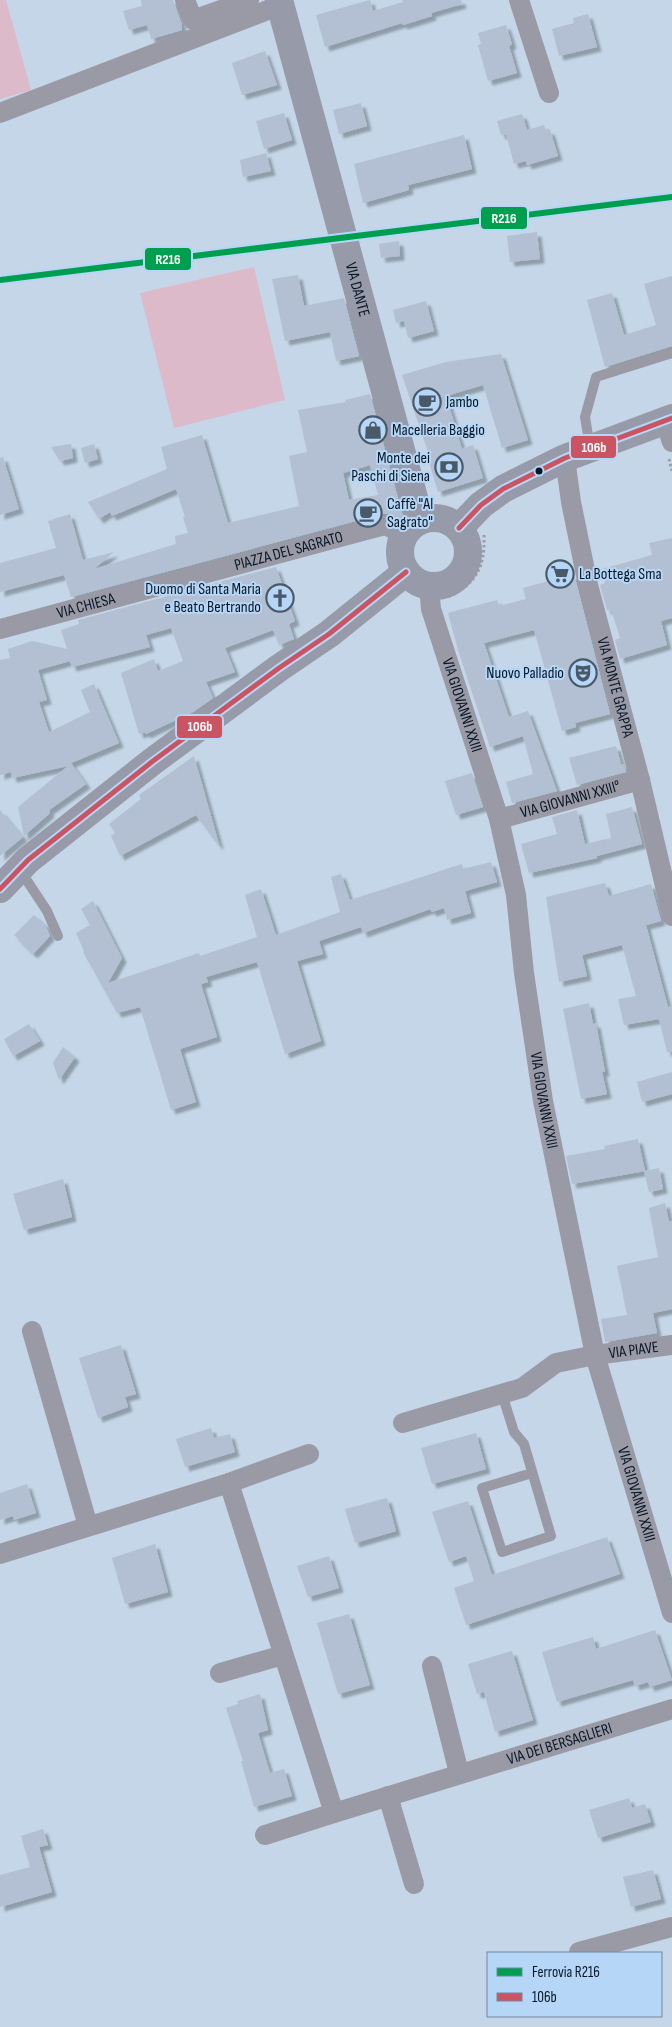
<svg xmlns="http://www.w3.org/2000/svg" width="672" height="2027" viewBox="0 0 672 2027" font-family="'Sofia Sans Condensed',sans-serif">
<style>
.green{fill:#dcbac9}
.building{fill:#b3bfd3;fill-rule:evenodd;filter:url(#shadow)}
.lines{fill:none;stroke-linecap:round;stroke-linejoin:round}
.path{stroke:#999eab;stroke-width:3;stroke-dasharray:2.5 2.5;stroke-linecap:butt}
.lane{stroke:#9a9aa7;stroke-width:10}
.street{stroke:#9a9aa7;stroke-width:20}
.secondary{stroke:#979aa8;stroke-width:28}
.bus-1-casing{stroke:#b5d6f6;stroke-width:9}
.bus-1{stroke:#ca5462;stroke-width:5}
.rail-1-casing{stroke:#b5d6f6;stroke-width:10}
.rail-1{stroke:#009f4f;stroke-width:6}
.bus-dot{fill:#071624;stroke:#b5d6f6;stroke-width:2}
.labels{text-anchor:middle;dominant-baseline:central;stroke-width:4;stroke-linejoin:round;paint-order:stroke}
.street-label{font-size:16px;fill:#071624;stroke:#b5d6f6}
.poi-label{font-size:16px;fill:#071624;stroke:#b5d6f6;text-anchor:start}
.line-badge{stroke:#b5d6f6;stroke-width:2}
.badge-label{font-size:14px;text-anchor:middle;font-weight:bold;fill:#fff}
</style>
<defs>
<filter id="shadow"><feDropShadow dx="4.5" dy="4.5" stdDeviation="1" flood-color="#0004"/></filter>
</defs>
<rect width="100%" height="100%" fill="#c4d6e7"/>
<g class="green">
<path d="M 0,0 L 6,0 L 31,90 L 0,99 Z"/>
<path d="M 254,267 L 285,400 L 174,428 L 140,293 Z"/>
</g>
<g class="building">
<path d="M 141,0 L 173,0 L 182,25 L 182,30 L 151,39 L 147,25 L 129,30 L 123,11 L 142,6 Z"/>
<path d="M 370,0 L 373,11 L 403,2 L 402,0 L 461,0 L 462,4 L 431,13 L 432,16 L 403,25 L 402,23 L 325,47 L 316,15 Z"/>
<path d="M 588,14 L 597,47 L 559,56 L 552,29 L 574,23 L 573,18 Z"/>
<path d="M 506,25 L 512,44 L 509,46 L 517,73 L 488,81 L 478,45 L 481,44 L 478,33 Z"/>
<path d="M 265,51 L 277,85 L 242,95 L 232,63 Z"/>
<path d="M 361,103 L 367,126 L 339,134 L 333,110 Z"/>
<path d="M 284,113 L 292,140 L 264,149 L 256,121 Z"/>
<path d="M 522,114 L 527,130 L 544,125 L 546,131 L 550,130 L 558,156 L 527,165 L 526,161 L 514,164 L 506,134 L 501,135 L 497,121 Z"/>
<path d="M 464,135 L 472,169 L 408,185 L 409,190 L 363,203 L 354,164 Z"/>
<path d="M 266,153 L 271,171 L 243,177 L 240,160 Z"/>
<path d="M 537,232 L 540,259 L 510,262 L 507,236 Z"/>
<path d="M 399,241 L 400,256 L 381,258 L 379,244 Z"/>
<path d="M 298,275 L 304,306 L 344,298 L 359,356 L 336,361 L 330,332 L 285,341 L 272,279 Z"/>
<path d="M 672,276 L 672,346 L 605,367 L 587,300 L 612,293 L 624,335 L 656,325 L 644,284 Z"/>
<path d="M 426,301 L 434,331 L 408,338 L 404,321 L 396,323 L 393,310 Z"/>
<path d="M 501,354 L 528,440 L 502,448 L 483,385 L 446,396 L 462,449 L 473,445 L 483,478 L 438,492 L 428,459 L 430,458 L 402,375 L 446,362 Z"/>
<path d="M 370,394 L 403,517 L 398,518 L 390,514 L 382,514 L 71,597 L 64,575 L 0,592 L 0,563 L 56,548 L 48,521 L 70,514 L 83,560 L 114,552 L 94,569 L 176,544 L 175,536 L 188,533 L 183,517 L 185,517 L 176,489 L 112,516 L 110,512 L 99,519 L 88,502 L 167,469 L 161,447 L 202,435 L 228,523 L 299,506 L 289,456 L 307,452 L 298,410 L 346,402 L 345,400 ZM 370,465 L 378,495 L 349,500 L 343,473 Z"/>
<path d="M 71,444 L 73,458 L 60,461 L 51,447 Z"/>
<path d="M 94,444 L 98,459 L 85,463 L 81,448 Z"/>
<path d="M 3,457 L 19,509 L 0,515 L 0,458 Z"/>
<path d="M 672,538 L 672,618 L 661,621 L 667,645 L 620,659 L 615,640 L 620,638 L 611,609 L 607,610 L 600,585 L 605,583 L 602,569 L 652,555 L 649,543 Z"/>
<path d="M 276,567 L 295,621 L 289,624 L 294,639 L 279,645 L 273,630 L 225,648 L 235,672 L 206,682 L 213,698 L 193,712 L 146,734 L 145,732 L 139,734 L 121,673 L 154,659 L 158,671 L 183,661 L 171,628 L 146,635 L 150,647 L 72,667 L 70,661 L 38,670 L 47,700 L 39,702 L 49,732 L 90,712 L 81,690 L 94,684 L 119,743 L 71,763 L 86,784 L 49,810 L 50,813 L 24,836 L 18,807 L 68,766 L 12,778 L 11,772 L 0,775 L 0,660 L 10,658 L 8,649 L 32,641 L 67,649 L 61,630 L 79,624 L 78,620 Z"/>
<path d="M 574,574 L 610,714 L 575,723 L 576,727 L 562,731 L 534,630 L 484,643 L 509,717 L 528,711 L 557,791 L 512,803 L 506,782 L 533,774 L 523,736 L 490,747 L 458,650 L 448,613 L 497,600 L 499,606 L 526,599 L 523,588 Z"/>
<path d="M 616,746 L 621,764 L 623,764 L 626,772 L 577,785 L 569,758 Z"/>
<path d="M 194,756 L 219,844 L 218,845 L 196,815 L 120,856 L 111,836 L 115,833 L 109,824 L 141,799 L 139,795 Z"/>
<path d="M 472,773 L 483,807 L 456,815 L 445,781 Z"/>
<path d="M 632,807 L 642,844 L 597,856 L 597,858 L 529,873 L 521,844 L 557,834 L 552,817 L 577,810 L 585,844 L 611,838 L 606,814 Z"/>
<path d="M 0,810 L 23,837 L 0,856 Z"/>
<path d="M 491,862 L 497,882 L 465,891 L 471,913 L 447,920 L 444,908 L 432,912 L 430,909 L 363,933 L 361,927 L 319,941 L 323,954 L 297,961 L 321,1041 L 285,1054 L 257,962 L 206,977 L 208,982 L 201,984 L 217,1037 L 180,1049 L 196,1102 L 171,1110 L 140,1007 L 117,1013 L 83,952 L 84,951 L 76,933 L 90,925 L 81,909 L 93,901 L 122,958 L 108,983 L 199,953 L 200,956 L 257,937 L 245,895 L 261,889 L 276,935 L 340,912 L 331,877 L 341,874 L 350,900 L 462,864 L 463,869 Z"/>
<path d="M 605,883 L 609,896 L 651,884 L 661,921 L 646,925 L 668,1007 L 672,1006 L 672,1052 L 667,1052 L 659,1019 L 624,1025 L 618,999 L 636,996 L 622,945 L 582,955 L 587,976 L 559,982 L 546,897 Z"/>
<path d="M 34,915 L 45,924 L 50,936 L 33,954 L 14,935 Z"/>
<path d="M 589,1003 L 593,1024 L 596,1023 L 605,1072 L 602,1072 L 607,1094 L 581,1099 L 563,1009 Z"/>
<path d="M 29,1024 L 40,1041 L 13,1056 L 4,1039 Z"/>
<path d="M 63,1047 L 75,1057 L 59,1080 L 53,1063 Z"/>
<path d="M 672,1072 L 672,1094 L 642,1102 L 637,1082 Z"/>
<path d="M 638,1139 L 645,1171 L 572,1184 L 566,1156 L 605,1149 L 604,1146 Z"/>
<path d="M 659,1168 L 663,1189 L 649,1192 L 644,1171 Z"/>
<path d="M 63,1179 L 72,1217 L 24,1230 L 13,1194 Z"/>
<path d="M 665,1203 L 669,1221 L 672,1221 L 672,1309 L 653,1313 L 657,1333 L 605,1342 L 601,1319 L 627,1315 L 617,1266 L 658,1257 L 649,1208 Z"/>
<path d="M 121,1345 L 136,1394 L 125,1397 L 128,1407 L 98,1418 L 79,1358 Z"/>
<path d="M 211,1428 L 214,1438 L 230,1434 L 235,1452 L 185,1467 L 176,1439 Z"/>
<path d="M 476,1433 L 486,1469 L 432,1484 L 421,1448 Z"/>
<path d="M 27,1484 L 36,1513 L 14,1520 L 13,1516 L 0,1520 L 0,1493 Z"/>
<path d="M 387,1498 L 396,1531 L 355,1543 L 345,1509 Z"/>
<path d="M 468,1501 L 492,1575 L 607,1537 L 620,1574 L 466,1625 L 454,1588 L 474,1581 L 466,1556 L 449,1562 L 432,1512 Z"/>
<path d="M 155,1544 L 168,1592 L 125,1604 L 112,1558 Z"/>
<path d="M 329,1556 L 339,1588 L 308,1597 L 297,1566 Z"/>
<path d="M 349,1614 L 370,1685 L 338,1694 L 317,1623 Z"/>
<path d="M 655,1630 L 672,1680 L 650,1687 L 648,1682 L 635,1686 L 633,1680 L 557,1702 L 542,1652 L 593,1637 L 596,1649 Z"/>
<path d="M 512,1651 L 533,1720 L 495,1732 L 484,1692 L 477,1694 L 468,1664 Z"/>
<path d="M 260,1694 L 268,1730 L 258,1733 L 270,1773 L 284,1769 L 292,1796 L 254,1807 L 241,1761 L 243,1761 L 226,1708 L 238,1704 L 237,1701 Z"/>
<path d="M 629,1798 L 632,1808 L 645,1804 L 651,1822 L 598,1838 L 589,1810 Z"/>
<path d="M 43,1829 L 48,1845 L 39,1847 L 52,1892 L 0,1907 L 0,1875 L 30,1867 L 21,1836 Z"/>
<path d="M 653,1870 L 661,1899 L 631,1907 L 623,1877 Z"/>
</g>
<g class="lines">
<g class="path">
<path d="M 669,459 L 672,471"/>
<path d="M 448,597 C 477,583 485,567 484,535"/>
</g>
<g class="lane">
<path d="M 590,448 L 585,417 L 596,377 L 672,353"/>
<path d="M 20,870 L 47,911 L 58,936"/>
<path d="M 502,1394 L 514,1432 L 524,1444 L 551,1536 L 502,1552 L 482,1488 L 532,1473"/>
</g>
<g class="street">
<path d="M 185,0 L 193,20 L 249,0"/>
<path d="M 519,0 L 549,93"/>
<path d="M 0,113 L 281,5"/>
<path d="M 665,421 L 672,442"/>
<path id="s1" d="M 565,458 L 571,502 L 588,585 L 640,780 L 672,916"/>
<path id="s2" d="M 429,586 L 431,609 L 499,819 L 516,895 L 524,973 L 543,1101 L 595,1355 L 672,1613"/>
<path id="s3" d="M 0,629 L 362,531 L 385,525 L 404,534"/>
<path id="s4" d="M 499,819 L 640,780"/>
<path d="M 32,1331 L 88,1526"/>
<path id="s5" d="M 403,1423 L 522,1388 L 556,1363 L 595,1355 L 672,1345"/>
<path d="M 229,1483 L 309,1454"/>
<path id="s6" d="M 0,1554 L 229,1483 L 334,1813 L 672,1709"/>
<path d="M 432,1666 L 459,1773"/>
<path d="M 220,1673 L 283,1655"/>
<path d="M 388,1796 L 414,1884"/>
<path d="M 265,1835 L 334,1813"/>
<path d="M 579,1952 L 672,1927"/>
</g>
<g class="secondary">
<path id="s7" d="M 279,0 L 420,520"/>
<circle cx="434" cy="552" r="34"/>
<path d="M 459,528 L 481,505 L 503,489 L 565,458 L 672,418"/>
<path d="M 0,889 L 28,860 L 153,761 L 279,668 L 329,634 L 406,572"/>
</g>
<g class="bus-1-casing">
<g id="bus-1">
<path d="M 459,528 L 481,505 L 503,489 L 565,458 L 672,418"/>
<path d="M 0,889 L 28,860 L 153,761 L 279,668 L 329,634 L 406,572"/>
</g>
</g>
<use href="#bus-1" class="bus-1"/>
<g class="rail-1-casing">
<path id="rail-1" d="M 0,280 L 672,197"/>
</g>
<use href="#rail-1" class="rail-1"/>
</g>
<defs>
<g id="cafe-ring" transform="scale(1.4375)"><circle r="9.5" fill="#b5d6f6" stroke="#495968" stroke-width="1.5"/><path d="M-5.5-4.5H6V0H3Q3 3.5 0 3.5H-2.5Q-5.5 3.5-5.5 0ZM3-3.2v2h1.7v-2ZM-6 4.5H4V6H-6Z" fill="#495968"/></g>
<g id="shop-ring" transform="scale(1.4375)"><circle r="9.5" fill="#b5d6f6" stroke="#495968" stroke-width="1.5"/><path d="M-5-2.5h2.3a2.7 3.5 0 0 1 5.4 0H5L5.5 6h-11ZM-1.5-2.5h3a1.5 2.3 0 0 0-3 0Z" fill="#495968"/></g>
<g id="bank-ring" transform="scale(1.4375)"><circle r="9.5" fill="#b5d6f6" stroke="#495968" stroke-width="1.5"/><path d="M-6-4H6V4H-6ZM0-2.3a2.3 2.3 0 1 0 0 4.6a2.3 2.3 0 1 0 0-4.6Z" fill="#495968"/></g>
<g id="supermarket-ring" transform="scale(1.4375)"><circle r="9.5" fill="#b5d6f6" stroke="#495968" stroke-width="1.5"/><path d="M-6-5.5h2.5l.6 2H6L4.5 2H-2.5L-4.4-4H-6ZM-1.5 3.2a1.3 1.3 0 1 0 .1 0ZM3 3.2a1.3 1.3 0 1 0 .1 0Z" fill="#495968"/></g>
<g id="church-ring" transform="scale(1.4375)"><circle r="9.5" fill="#b5d6f6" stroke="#495968" stroke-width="1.5"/><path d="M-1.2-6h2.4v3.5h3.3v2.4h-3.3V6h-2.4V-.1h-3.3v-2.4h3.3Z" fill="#495968"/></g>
<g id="theatre-ring" transform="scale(1.4375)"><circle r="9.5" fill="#b5d6f6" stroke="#495968" stroke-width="1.5"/><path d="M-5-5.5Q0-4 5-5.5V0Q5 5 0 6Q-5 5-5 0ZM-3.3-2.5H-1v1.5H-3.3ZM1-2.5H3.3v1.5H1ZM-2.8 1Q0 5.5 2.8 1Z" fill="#495968"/></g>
</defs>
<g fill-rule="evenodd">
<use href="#cafe-ring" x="427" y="402"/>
<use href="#shop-ring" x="373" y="430"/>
<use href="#bank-ring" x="449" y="467"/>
<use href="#cafe-ring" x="368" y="513"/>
<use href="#supermarket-ring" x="560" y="574"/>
<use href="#church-ring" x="280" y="598"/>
<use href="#theatre-ring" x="583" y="673"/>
</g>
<circle class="bus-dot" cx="539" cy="471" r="4.5"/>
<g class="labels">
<g class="street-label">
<text stroke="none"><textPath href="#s7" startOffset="300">VIA DANTE</textPath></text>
<text stroke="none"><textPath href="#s3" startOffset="299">PIAZZA DEL SAGRATO</textPath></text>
<text stroke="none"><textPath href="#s3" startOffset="89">VIA CHIESA</textPath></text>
<text stroke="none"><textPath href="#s1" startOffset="235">VIA MONTE GRAPPA</textPath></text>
<text stroke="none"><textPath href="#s2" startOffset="124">VIA GIOVANNI XXIII</textPath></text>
<text stroke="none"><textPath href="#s4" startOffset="74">VIA GIOVANNI XXIII°</textPath></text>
<text stroke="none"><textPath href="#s2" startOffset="529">VIA GIOVANNI XXIII</textPath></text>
<text stroke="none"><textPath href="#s5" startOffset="245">VIA PIAVE</textPath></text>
<text stroke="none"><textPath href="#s2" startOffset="934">VIA GIOVANNI XXIII</textPath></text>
<text stroke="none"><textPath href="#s6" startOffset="822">VIA DEI BERSAGLIERI</textPath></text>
</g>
<g class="poi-label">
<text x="446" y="402">Jambo</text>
<text x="392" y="430">Macelleria Baggio</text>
<text x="430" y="458" text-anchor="end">Monte dei<tspan x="430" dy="18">Paschi di Siena</tspan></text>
<text x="387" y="504">Caffè "Al<tspan x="387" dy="18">Sagrato"</tspan></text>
<text x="579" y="574">La Bottega Sma</text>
<text x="261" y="589" text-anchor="end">Duomo di Santa Maria<tspan x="261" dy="18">e Beato Bertrando</tspan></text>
<text x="564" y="673" text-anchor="end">Nuovo Palladio</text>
</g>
</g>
<g class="line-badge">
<rect x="480" y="206" width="48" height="24" rx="5" fill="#009f4f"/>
<rect x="144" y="247" width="48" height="24" rx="5" fill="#009f4f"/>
<rect x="570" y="435" width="47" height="24" rx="5" fill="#ca5462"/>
<rect x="176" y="715" width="47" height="24" rx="5" fill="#ca5462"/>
</g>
<g class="badge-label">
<text x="504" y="223">R216</text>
<text x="168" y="264">R216</text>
<text x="594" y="452">106b</text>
<text x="200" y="731">106b</text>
</g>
<rect x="487" y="1952" width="175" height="65" fill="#b5d6f6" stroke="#6f89a2"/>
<rect x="497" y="1968" width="25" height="8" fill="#009f4f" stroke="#6f89a2"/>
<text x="532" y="1977" font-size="15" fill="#071624">Ferrovia R216</text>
<rect x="497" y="1993" width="25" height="8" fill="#ca5462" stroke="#6f89a2"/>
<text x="532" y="2002" font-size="15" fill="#071624">106b</text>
</svg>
